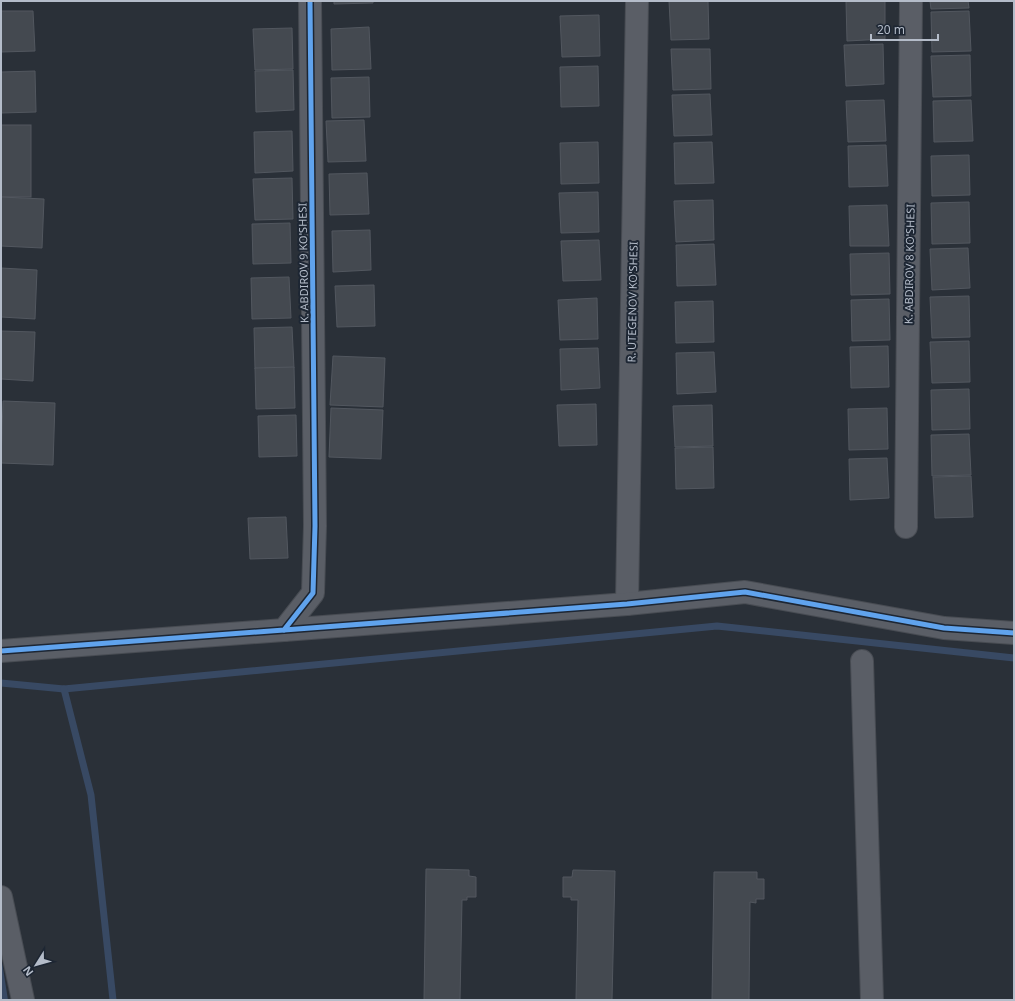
<svg xmlns="http://www.w3.org/2000/svg" width="1015" height="1001" viewBox="0 0 1015 1001" font-family="'Noto Sans',sans-serif">
<style>
.water{fill:#384963}
.lines{fill:none;stroke-linecap:round;stroke-linejoin:round}
.stream{stroke:#384963;stroke-width:7}
.building{fill:#444950;stroke:#52575f}
.street-casing{stroke:#484c53;stroke-width:24}
.street{stroke:#5a5e66;stroke-width:22}
.cycleway-casing{stroke:#1d2633;stroke-width:8}
.cycleway{stroke:#60a3ed;stroke-width:5}
.labels{text-anchor:middle;dominant-baseline:central;stroke-width:4;stroke-linejoin:round;paint-order:stroke}
.street-label{font-size:11px;fill:#b4bcc9;stroke:#1d2633}
</style>
<rect width="100%" height="100%" fill="#2a3038"/>
<path class="water" d="M 1,956 L 8,1000 L 1,1000 Z"/>
<g class="lines">
<g class="stream">
<path d="M 1,683 L 64,689 L 717,626 L 1014,658"/>
<path d="M 64,689 L 91,795 L 113,1000"/>
</g>
</g>
<g class="building">
<path d="M 334,1 L 373,1 L 373,3 L 334,4 Z"/>
<path d="M 669,1 L 708,1 L 709,39 L 671,40 Z"/>
<path d="M 846,1 L 885,1 L 885,39 L 847,41 Z"/>
<path d="M 930,1 L 968,1 L 969,8 L 931,9 Z"/>
<path d="M 1,11 L 33,11 L 35,51 L 1,52 Z"/>
<path d="M 969,11 L 971,51 L 932,52 L 931,12 Z"/>
<path d="M 599,15 L 600,56 L 562,57 L 560,16 Z"/>
<path d="M 369,27 L 371,69 L 332,70 L 331,29 Z"/>
<path d="M 292,28 L 293,69 L 255,70 L 253,29 Z"/>
<path d="M 883,44 L 884,84 L 846,86 L 844,45 Z"/>
<path d="M 671,49 L 710,49 L 711,89 L 673,90 Z"/>
<path d="M 970,55 L 971,96 L 933,97 L 931,56 Z"/>
<path d="M 598,66 L 599,106 L 561,107 L 560,67 Z"/>
<path d="M 293,70 L 294,110 L 256,112 L 255,71 Z"/>
<path d="M 35,71 L 36,112 L 1,113 L 1,72 Z"/>
<path d="M 369,77 L 370,117 L 332,118 L 331,78 Z"/>
<path d="M 710,94 L 712,135 L 674,136 L 672,95 Z"/>
<path d="M 884,100 L 886,141 L 848,142 L 846,101 Z"/>
<path d="M 971,100 L 973,141 L 934,142 L 933,101 Z"/>
<path d="M 364,120 L 366,161 L 328,162 L 326,121 Z"/>
<rect x="1" y="125" width="30" height="72"/>
<path d="M 292,131 L 293,171 L 255,173 L 254,132 Z"/>
<path d="M 598,142 L 599,183 L 561,184 L 560,143 Z"/>
<path d="M 712,142 L 714,183 L 675,184 L 674,143 Z"/>
<path d="M 886,145 L 888,186 L 849,187 L 848,146 Z"/>
<path d="M 969,155 L 970,195 L 932,196 L 931,156 Z"/>
<path d="M 367,173 L 369,214 L 330,215 L 329,174 Z"/>
<path d="M 292,178 L 293,219 L 255,220 L 253,179 Z"/>
<path d="M 598,192 L 599,232 L 561,233 L 559,193 Z"/>
<path d="M 1,197 L 44,199 L 42,248 L 1,246 Z"/>
<path d="M 713,200 L 714,240 L 676,242 L 674,201 Z"/>
<path d="M 969,202 L 970,243 L 932,244 L 931,203 Z"/>
<path d="M 887,205 L 889,246 L 850,246 L 849,206 Z"/>
<path d="M 290,223 L 291,263 L 253,264 L 252,224 Z"/>
<path d="M 370,230 L 371,270 L 333,272 L 332,231 Z"/>
<path d="M 599,240 L 601,280 L 563,281 L 561,241 Z"/>
<path d="M 714,244 L 716,285 L 677,286 L 676,245 Z"/>
<path d="M 968,248 L 970,288 L 932,290 L 930,249 Z"/>
<path d="M 889,253 L 890,294 L 851,295 L 850,254 Z"/>
<path d="M 1,268 L 37,270 L 35,319 L 1,317 Z"/>
<path d="M 289,277 L 291,318 L 252,319 L 251,278 Z"/>
<path d="M 374,285 L 375,326 L 337,327 L 335,286 Z"/>
<path d="M 969,296 L 970,337 L 932,338 L 930,297 Z"/>
<path d="M 597,298 L 598,339 L 560,340 L 558,300 Z"/>
<path d="M 889,299 L 890,340 L 852,341 L 851,300 Z"/>
<path d="M 713,301 L 714,342 L 676,343 L 675,302 Z"/>
<path d="M 292,327 L 294,368 L 255,369 L 254,328 Z"/>
<path d="M 1,331 L 35,332 L 33,381 L 1,379 Z"/>
<path d="M 969,341 L 970,382 L 932,383 L 930,342 Z"/>
<path d="M 888,346 L 889,387 L 851,388 L 850,347 Z"/>
<path d="M 598,348 L 600,388 L 561,390 L 560,349 Z"/>
<path d="M 714,352 L 716,392 L 677,394 L 676,353 Z"/>
<path d="M 333,356 L 385,358 L 383,407 L 330,405 Z"/>
<path d="M 294,367 L 295,408 L 256,409 L 255,368 Z"/>
<path d="M 969,389 L 970,429 L 932,430 L 931,390 Z"/>
<path d="M 3,401 L 55,403 L 53,465 L 1,463 Z"/>
<path d="M 596,404 L 597,445 L 559,446 L 557,405 Z"/>
<path d="M 712,405 L 713,446 L 675,447 L 673,406 Z"/>
<path d="M 331,408 L 383,410 L 381,459 L 329,457 Z"/>
<path d="M 887,408 L 888,449 L 849,450 L 848,409 Z"/>
<path d="M 296,415 L 297,456 L 259,457 L 258,416 Z"/>
<path d="M 969,434 L 971,475 L 932,476 L 931,435 Z"/>
<path d="M 713,447 L 714,488 L 676,489 L 675,448 Z"/>
<path d="M 887,458 L 889,498 L 850,500 L 849,459 Z"/>
<path d="M 971,476 L 973,517 L 935,518 L 933,477 Z"/>
<path d="M 286,517 L 288,558 L 250,559 L 248,518 Z"/>
<path d="M 426,869 L 469,870 L 469,876 L 476,877 L 476,897 L 467,897 L 467,900 L 462,900 L 460,1000 L 424,1000 Z"/>
<path d="M 573,870 L 615,871 L 612,1000 L 576,1000 L 578,900 L 571,900 L 571,897 L 563,897 L 563,877 L 572,877 Z"/>
<path d="M 714,872 L 757,872 L 757,879 L 764,879 L 764,899 L 756,899 L 756,903 L 750,902 L 749,1000 L 712,1000 Z"/>
</g>
<g class="lines">
<g class="street-casing">
<g id="street">
<path d="M 906,527 L 911,1"/>
<path d="M 627,604 L 637,1"/>
<path d="M 284,630 L 627,604 L 745,592 L 944,628 L 1014,633"/>
<path d="M 1,651 L 284,630 L 313,593 L 315,526 L 310,1"/>
<path d="M 862,661 L 872,1000"/>
<path d="M 1,897 L 23,1000"/>
</g>
</g>
<use href="#street" class="street"/>
<g class="cycleway-casing">
<g id="cycleway">
<path d="M 284,630 L 627,604 L 745,592 L 944,628 L 1014,633"/>
<path d="M 1,651 L 284,630 L 313,593 L 315,526 L 310,1"/>
</g>
</g>
<use href="#cycleway" class="cycleway"/>
</g>
<g class="labels">
<g class="street-label">
<text transform="translate(303 263) rotate(-91)">K. ABDIROV 9 KO'SHESI</text>
<text transform="translate(909 264) rotate(-89)">K. ABDIROV 8 KO'SHESI</text>
<text transform="translate(632 302) rotate(-89)">R. UTEGENOV KO'SHESI</text>
</g>
</g>
<rect width="1015" height="1001" fill="none" stroke="#b4bcc9" stroke-width="4"/>
<g transform="translate(36 965) rotate(233)" stroke="#1d2633" stroke-width="3" paint-order="stroke">
<path d="M0-3L7 15L0 10L-7 15Z" fill="#b4bcc9"/>
<text y="-6" font-size="11" font-weight="bold" text-anchor="middle" fill="#b4bcc9">N</text>
</g>
<path d="M871 34v6h67v-6" fill="none" stroke="#b4bcc9" stroke-width="2"/>
<text x="877" y="34" font-size="12" fill="#b4bcc9" stroke="#1d2633" stroke-width="3" paint-order="stroke">20 m</text>
</svg>
